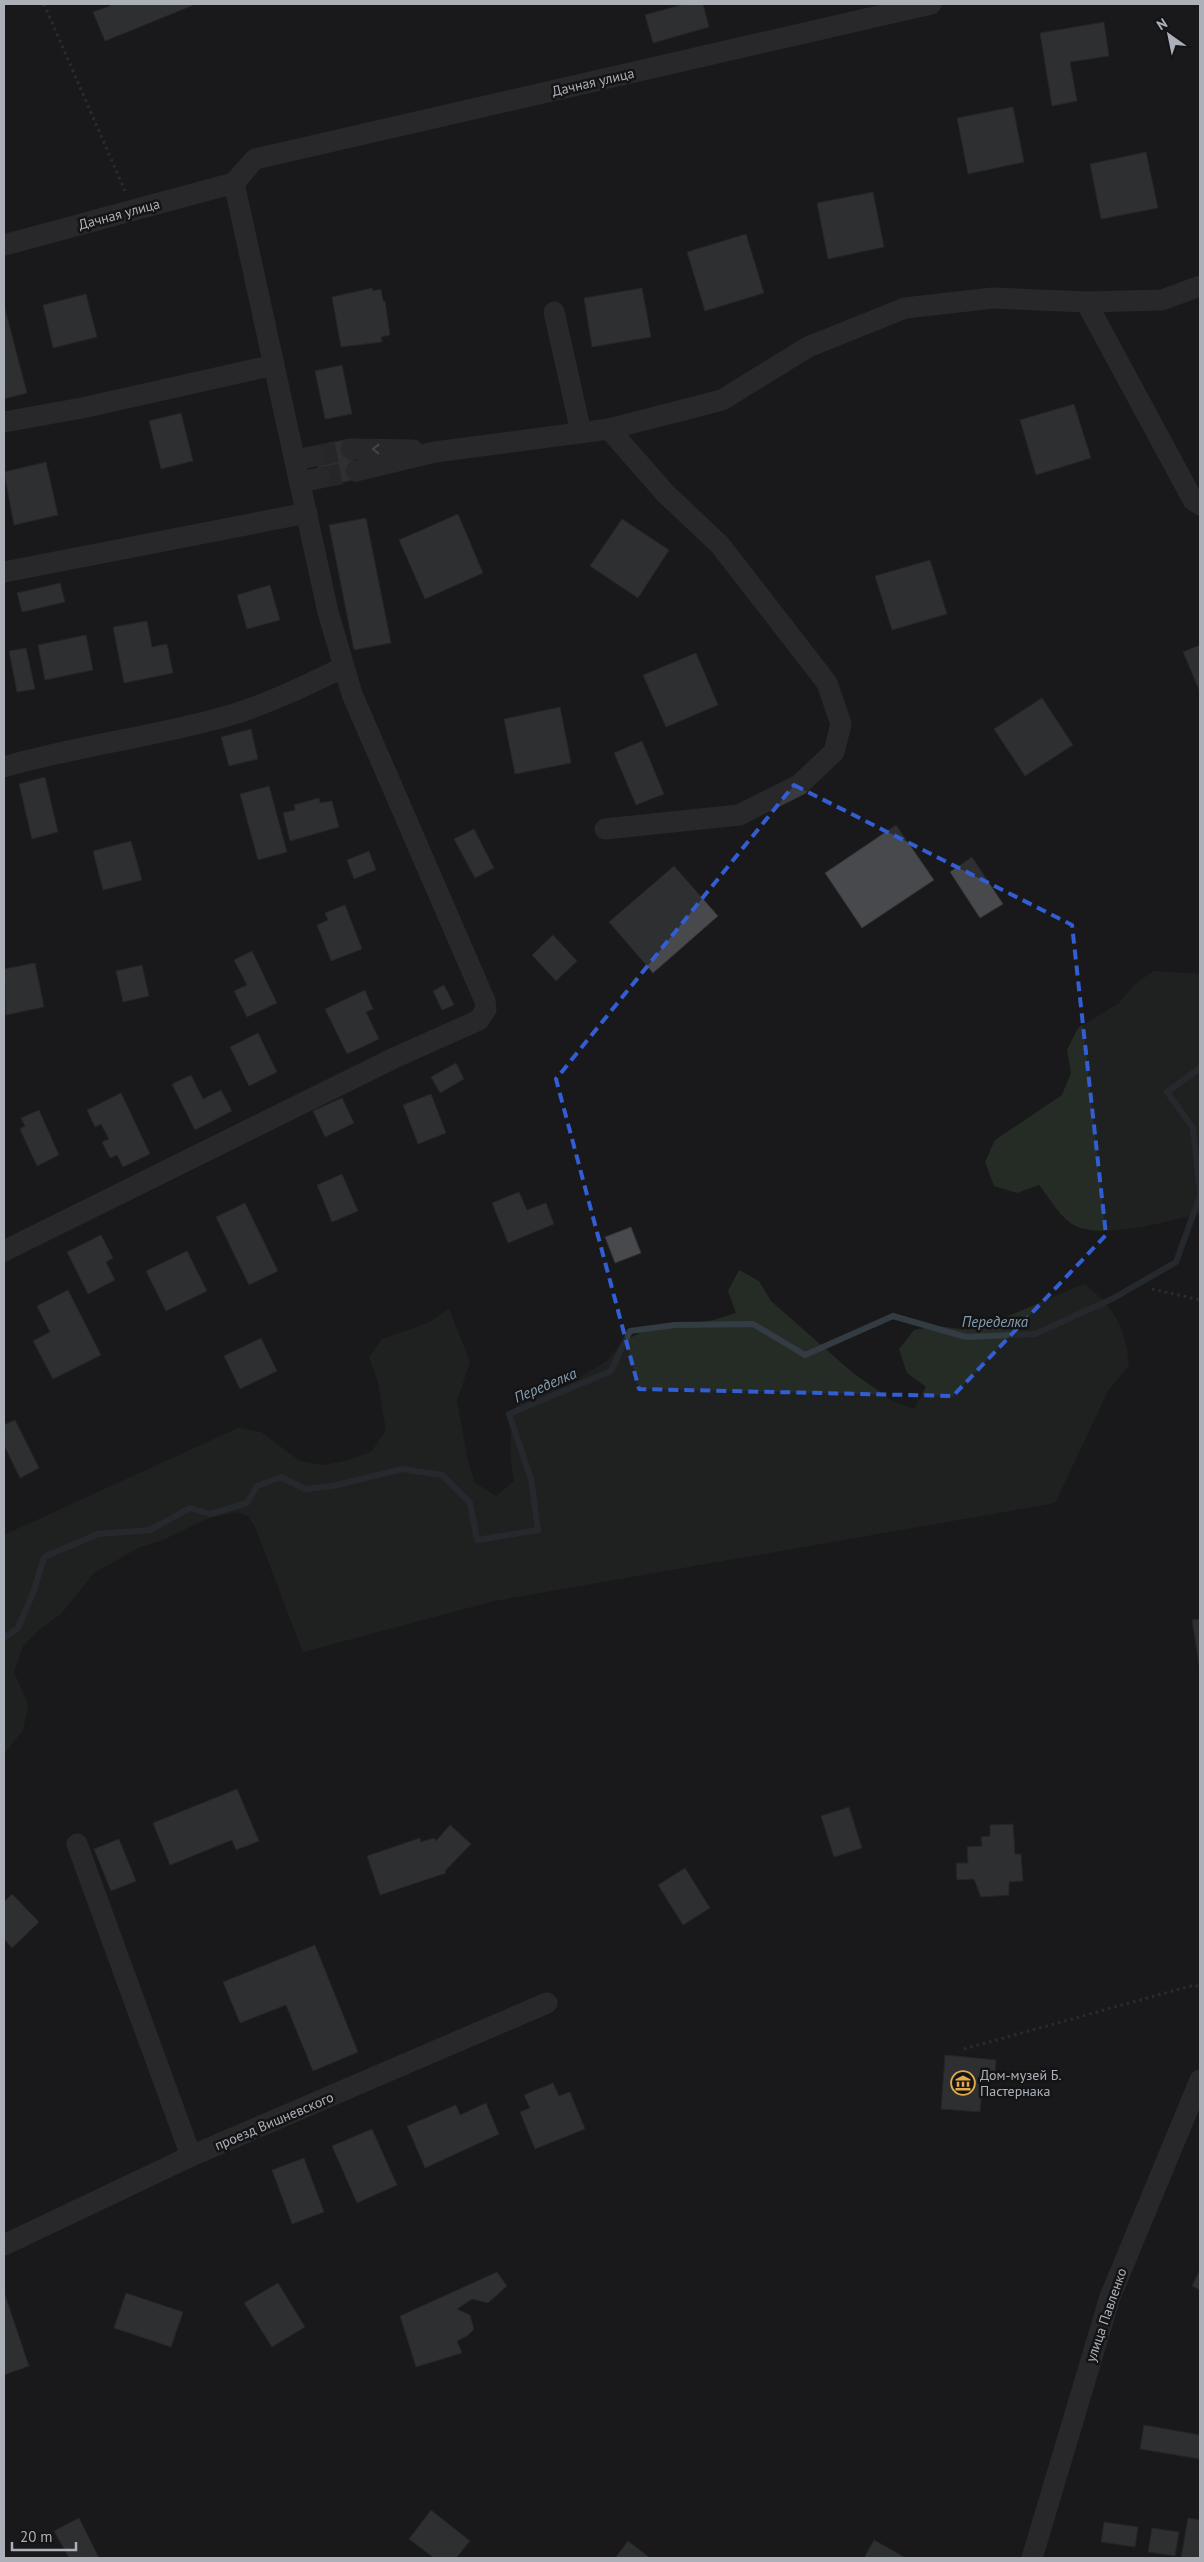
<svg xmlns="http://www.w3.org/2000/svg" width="1204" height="2562" viewBox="0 0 1204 2562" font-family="'PT Sans',sans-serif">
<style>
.green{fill:#252c26}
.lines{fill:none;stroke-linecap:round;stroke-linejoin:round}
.stream{stroke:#333c43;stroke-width:6}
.building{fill:#48494d;stroke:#333337}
.minor-tunnel{stroke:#36373b;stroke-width:21;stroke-dasharray:21 11;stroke-linecap:butt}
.path{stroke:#404246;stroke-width:3;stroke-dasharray:2.5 4;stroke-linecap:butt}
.minor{stroke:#3a3b3f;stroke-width:21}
.oneway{stroke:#797c82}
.marked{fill:none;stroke:#325dd3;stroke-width:4;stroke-dasharray:10 6;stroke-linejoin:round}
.labels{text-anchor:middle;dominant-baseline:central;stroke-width:5;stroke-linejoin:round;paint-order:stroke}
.street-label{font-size:14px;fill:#acb1b9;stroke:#141416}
.poi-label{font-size:14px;fill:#acb1b9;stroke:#141416;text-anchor:start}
.water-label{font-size:15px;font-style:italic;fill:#879eb1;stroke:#141416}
</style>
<rect width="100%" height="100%" fill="#19191b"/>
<g class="green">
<path d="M 1154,971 L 1200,974 L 1200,1214 C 1169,1220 1093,1244 1068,1221 C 1057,1212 1048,1196 1039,1185 L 1017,1193 L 994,1186 L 985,1162 L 995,1140 L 1062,1095 L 1071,1073 L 1067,1050 L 1078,1028 L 1119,1003 L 1135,984 Z"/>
<path d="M 739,1270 L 759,1281 L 771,1301 L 853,1373 L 893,1401 L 914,1409 L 926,1387 L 907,1373 L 899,1349 L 914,1330 L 937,1326 L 961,1329 L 985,1326 L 1084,1284 C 1115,1307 1125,1327 1129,1365 L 1108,1391 L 1055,1503 L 494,1601 L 303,1652 L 255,1527 L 248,1516 L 235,1512 L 206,1519 L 163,1540 L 140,1547 L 94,1573 L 61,1614 L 40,1629 L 23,1646 L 14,1672 L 28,1705 L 23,1730 L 4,1754 L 4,1535 L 238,1428 L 261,1432 L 300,1461 L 323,1465 L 350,1460 L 372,1451 L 386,1430 L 378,1382 L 369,1357 L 382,1339 L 428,1323 L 449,1309 L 470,1362 L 457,1401 L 468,1461 L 475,1483 L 496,1496 L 514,1481 C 509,1453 509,1432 516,1405 L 537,1394 L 566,1386 L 607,1361 L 622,1342 L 644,1331 L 714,1320 L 736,1313 L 728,1291 Z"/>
</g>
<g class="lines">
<g class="stream">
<path d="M 1200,1068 L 1167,1092 L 1193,1128 L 1200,1192"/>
<path d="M 4,1638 L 18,1628 L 33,1593 L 44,1557 L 98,1534 L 150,1530 L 190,1508 L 210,1514 L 247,1503 L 257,1486 L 281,1477 L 305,1489 L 333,1486 L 402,1469 L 442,1475 L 470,1503 L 477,1540 L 538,1530 L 531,1479 L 509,1414 L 611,1371 L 630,1331 L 675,1325 L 753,1324 L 805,1355 L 893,1316 L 966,1337 L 1035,1334 L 1114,1298 L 1176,1262 L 1200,1196"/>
</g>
</g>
<g class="building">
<path d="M 110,4 L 196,4 L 105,41 L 93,12 L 110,6 Z"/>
<path d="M 684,4 L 703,4 L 709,27 L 653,43 L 645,15 Z"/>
<path d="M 1104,22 L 1109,56 L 1070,62 L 1077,101 L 1052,106 L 1040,33 Z"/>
<path d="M 1013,107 L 1024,162 L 968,174 L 957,118 Z"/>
<path d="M 1146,152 L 1158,208 L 1101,219 L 1090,164 Z"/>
<path d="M 873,192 L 884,247 L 828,259 L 817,203 Z"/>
<path d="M 746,234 L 764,293 L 705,311 L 687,252 Z"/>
<path d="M 372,288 L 373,291 L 381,289 L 383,301 L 385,301 L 390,335 L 381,337 L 382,342 L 341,347 L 332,297 Z"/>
<path d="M 642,288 L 651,337 L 592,347 L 584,298 Z"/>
<path d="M 86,294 L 97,337 L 53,348 L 43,305 Z"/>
<path d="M 4,305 L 27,393 L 4,399 Z"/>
<path d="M 342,365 L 352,414 L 325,419 L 315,371 Z"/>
<path d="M 1074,404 L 1091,458 L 1036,475 L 1020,420 Z"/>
<path d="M 181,413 L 193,461 L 161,469 L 149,421 Z"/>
<path d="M 349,439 L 357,479 L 322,487 L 314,446 Z"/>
<path d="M 46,462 L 58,515 L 14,525 L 4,472 Z"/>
<path d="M 458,514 L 483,573 L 425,599 L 399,540 Z"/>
<path d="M 366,518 L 391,643 L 354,650 L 329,525 Z"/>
<path d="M 622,519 L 669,550 L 638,598 L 590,566 Z"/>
<path d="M 930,560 L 947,614 L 892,630 L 875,576 Z"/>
<path d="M 60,583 L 65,602 L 22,612 L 17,593 Z"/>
<path d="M 270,585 L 280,620 L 247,629 L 237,595 Z"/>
<path d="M 147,621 L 152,647 L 167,644 L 173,673 L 124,683 L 113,627 Z"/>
<path d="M 86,635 L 93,670 L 45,680 L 38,645 Z"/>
<path d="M 1200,645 L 1200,692 L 1183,652 Z"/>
<path d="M 26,648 L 35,689 L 17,692 L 9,651 Z"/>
<path d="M 696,653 L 718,705 L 666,727 L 643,675 Z"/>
<path d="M 1042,698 L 1073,745 L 1025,776 L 994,729 Z"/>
<path d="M 560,707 L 571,763 L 515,774 L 504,719 Z"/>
<path d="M 251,729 L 258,759 L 229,766 L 221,737 Z"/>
<path d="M 642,741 L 664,794 L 636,805 L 614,753 Z"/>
<path d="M 45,777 L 58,832 L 32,839 L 19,784 Z"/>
<path d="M 269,786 L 287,852 L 258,860 L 240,794 Z"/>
<path d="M 319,798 L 320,803 L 332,801 L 339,827 L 290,841 L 283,813 L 295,810 L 294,805 Z"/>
<path d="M 896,825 L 934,880 L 862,928 L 825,873 Z"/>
<path d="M 474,829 L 494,868 L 475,878 L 454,839 Z"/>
<path d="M 131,841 L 142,880 L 103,890 L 93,851 Z"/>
<path d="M 369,851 L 376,870 L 354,879 L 347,860 Z"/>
<path d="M 972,857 L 1003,904 L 980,918 L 950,872 Z"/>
<path d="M 674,866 L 718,916 L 653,973 L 609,922 Z"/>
<path d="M 345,905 L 362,949 L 331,961 L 317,925 L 328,920 L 325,913 Z"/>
<path d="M 553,935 L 577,961 L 556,981 L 532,955 Z"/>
<path d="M 252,951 L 277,1003 L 247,1017 L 234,991 L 247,985 L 234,960 Z"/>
<path d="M 35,963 L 44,1007 L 6,1015 L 4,969 Z"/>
<path d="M 142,965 L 149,996 L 123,1002 L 116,971 Z"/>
<path d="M 444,985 L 454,1005 L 442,1010 L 433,991 Z"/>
<path d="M 365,990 L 373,1009 L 366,1012 L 379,1039 L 347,1054 L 325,1009 Z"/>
<path d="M 258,1033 L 277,1072 L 249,1086 L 230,1047 Z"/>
<path d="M 456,1063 L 464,1079 L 440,1093 L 431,1077 Z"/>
<path d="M 191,1075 L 203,1099 L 221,1090 L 232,1111 L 195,1130 L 172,1084 Z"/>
<path d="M 121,1093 L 150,1154 L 123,1167 L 117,1155 L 110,1158 L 102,1142 L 109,1139 L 101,1124 L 95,1127 L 87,1110 Z"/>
<path d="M 431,1094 L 446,1133 L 418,1144 L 403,1105 Z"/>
<path d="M 342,1098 L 354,1123 L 325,1137 L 313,1111 Z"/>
<path d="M 39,1110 L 59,1155 L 37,1166 L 20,1129 L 25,1126 L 21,1118 Z"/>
<path d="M 342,1174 L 358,1211 L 332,1222 L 317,1185 Z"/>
<path d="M 519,1192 L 527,1210 L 546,1203 L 554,1224 L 508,1243 L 492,1203 Z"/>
<path d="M 245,1203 L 278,1271 L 249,1285 L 216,1217 Z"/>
<path d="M 631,1227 L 641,1253 L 615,1263 L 605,1237 Z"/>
<path d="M 101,1235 L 113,1258 L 106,1262 L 115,1280 L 88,1294 L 67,1252 Z"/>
<path d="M 187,1251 L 207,1291 L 166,1311 L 146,1271 Z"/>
<path d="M 68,1290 L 101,1355 L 53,1379 L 33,1341 L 50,1332 L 37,1306 Z"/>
<path d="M 261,1338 L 277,1371 L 240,1389 L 224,1356 Z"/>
<path d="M 15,1420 L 39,1468 L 20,1478 L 4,1445 L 4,1425 Z"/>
<path d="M 1200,1619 L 1200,1670 L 1192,1620 Z"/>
<path d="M 237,1789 L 259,1841 L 236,1850 L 232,1840 L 170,1865 L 153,1823 Z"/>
<path d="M 849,1807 L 862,1848 L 834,1857 L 821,1816 Z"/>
<path d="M 1013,1824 L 1015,1854 L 1021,1854 L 1023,1881 L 1009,1882 L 1009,1895 L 981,1897 L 974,1879 L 957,1880 L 956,1863 L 968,1863 L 967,1847 L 982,1846 L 981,1837 L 990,1836 L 990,1825 Z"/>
<path d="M 450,1825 L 471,1844 L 445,1871 L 446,1873 L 380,1895 L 367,1856 L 420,1838 L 421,1842 L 434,1838 L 436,1841 Z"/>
<path d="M 119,1839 L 136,1881 L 111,1891 L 94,1849 Z"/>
<path d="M 685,1868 L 710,1908 L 683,1925 L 658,1885 Z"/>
<path d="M 12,1894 L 39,1922 L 12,1948 L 4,1939 L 4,1902 Z"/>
<path d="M 315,1945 L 358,2052 L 313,2071 L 286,2005 L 240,2023 L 223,1982 Z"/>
<path d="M 945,2055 L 996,2060 L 995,2078 L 983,2077 L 980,2112 L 941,2109 Z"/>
<path d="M 553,2083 L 559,2096 L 570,2092 L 585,2129 L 535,2149 L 520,2112 L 530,2108 L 524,2095 Z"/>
<path d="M 486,2103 L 499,2134 L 425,2168 L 407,2126 L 456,2105 L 460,2115 Z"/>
<path d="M 372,2129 L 397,2185 L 357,2203 L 332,2146 Z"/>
<path d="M 304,2158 L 324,2212 L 292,2224 L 272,2170 Z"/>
<path d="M 1200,2270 L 1200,2290 L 1192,2286 Z"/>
<path d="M 497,2272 L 507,2286 L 488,2303 L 472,2299 L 457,2309 L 470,2315 L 474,2329 L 467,2336 L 457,2341 L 462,2353 L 416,2367 L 400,2316 Z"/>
<path d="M 278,2283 L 305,2327 L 272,2347 L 244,2303 Z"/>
<path d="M 4,2292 L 29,2366 L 4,2375 Z"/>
<path d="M 126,2293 L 183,2312 L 171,2347 L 114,2328 Z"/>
<path d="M 1144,2425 L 1200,2435 L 1200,2459 L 1140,2449 Z"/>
<path d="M 431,2510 L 470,2541 L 456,2558 L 434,2558 L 409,2539 Z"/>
<path d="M 79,2518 L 99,2558 L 69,2558 L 54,2531 Z"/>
<path d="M 1188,2518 L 1200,2520 L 1200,2558 L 1181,2558 Z"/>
<path d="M 1104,2522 L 1138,2527 L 1135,2547 L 1101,2542 Z"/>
<path d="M 1152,2528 L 1179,2532 L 1175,2556 L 1148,2552 Z"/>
<path d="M 874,2540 L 906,2558 L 864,2558 Z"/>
<path d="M 628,2541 L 649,2557 L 648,2558 L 615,2558 Z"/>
</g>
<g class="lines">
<g class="minor-tunnel">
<path d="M 316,456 L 351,449"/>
<path d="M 320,478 L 356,471"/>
</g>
<g class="path">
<path d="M 44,4 L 125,191"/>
<path d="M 1152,1289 L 1200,1300"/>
<path d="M 964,2049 L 1194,1985 L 1200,1987"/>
</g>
<g class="minor">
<path d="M 234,183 L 255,159 L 931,4"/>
<path d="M 4,245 L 234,183"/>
<path d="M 1086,302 L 1193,500 L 1200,505"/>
<path d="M 554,312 L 581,432"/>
<path d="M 4,422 L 82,408 L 274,365"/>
<path d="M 351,449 L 413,450"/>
<path d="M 295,460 L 316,456"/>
<path d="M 356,471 L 435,452 L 609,429 L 722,400 L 808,347 L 905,308 L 993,298 L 1086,302 L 1162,300 L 1200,286"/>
<path d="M 300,482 L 320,478"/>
<path d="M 4,572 L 307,513"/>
<path d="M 4,767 C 78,745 156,737 231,715 C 270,703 307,685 344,667"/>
<path d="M 605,829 L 739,815 L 799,785 L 834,752 L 841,724 L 827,683 L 720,545 L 665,493 L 609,429"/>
<path d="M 4,1251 L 394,1058 L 479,1020 L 486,1009 L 485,1001 L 352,694 L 328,612 L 234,183"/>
<path d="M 77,1844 L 191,2156"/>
<path d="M 4,2245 L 191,2156 L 547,2003"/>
<path d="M 1032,2558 L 1110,2297 L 1200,2080"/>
</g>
</g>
<defs><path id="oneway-chevron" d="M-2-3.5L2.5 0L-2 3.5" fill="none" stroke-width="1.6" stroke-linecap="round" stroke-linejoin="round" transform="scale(1.25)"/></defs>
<use class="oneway" href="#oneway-chevron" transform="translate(376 449) rotate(-179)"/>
<path d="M0 0H1204V2562H0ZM 794,785 L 1072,925 L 1106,1235 L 953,1396 L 639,1389 L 556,1079 Z" fill="#19191b" fill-opacity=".55" fill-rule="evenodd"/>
<path class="marked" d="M 794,785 L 1072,925 L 1106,1235 L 953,1396 L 639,1389 L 556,1079 Z"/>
<defs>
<g id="museum-ring" transform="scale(1.25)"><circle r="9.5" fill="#141416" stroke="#e3ab48" stroke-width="1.5"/><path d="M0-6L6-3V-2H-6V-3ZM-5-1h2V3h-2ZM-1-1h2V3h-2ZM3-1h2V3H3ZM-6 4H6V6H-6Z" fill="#e3ab48"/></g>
</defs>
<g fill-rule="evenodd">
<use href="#museum-ring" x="963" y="2083"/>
</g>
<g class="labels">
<g class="street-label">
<text transform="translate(593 82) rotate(-13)">Дачная улица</text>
<text transform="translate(119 214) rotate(-15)">Дачная улица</text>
<text transform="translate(274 2121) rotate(-23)">проезд Вишневского</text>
<text transform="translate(1106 2315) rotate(-71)">улица Павленко</text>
</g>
<g class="poi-label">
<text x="980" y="2075">Дом-музей Б.<tspan x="980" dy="16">Пастернака</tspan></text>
</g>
<g class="water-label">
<text x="995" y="1321">Переделка</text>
<text transform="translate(545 1385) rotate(-23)">Переделка</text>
</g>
</g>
<rect width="1204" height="2562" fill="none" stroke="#acb1b9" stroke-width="10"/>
<g transform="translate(1169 35) rotate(327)" stroke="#141416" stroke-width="4" paint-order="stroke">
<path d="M0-4L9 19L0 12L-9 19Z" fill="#acb1b9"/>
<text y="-8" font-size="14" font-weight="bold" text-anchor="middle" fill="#acb1b9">N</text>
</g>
<path d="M12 2542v8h64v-8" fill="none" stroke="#acb1b9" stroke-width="2.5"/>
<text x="20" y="2542" font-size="15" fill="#acb1b9" stroke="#141416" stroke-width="4" paint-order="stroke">20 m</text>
</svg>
